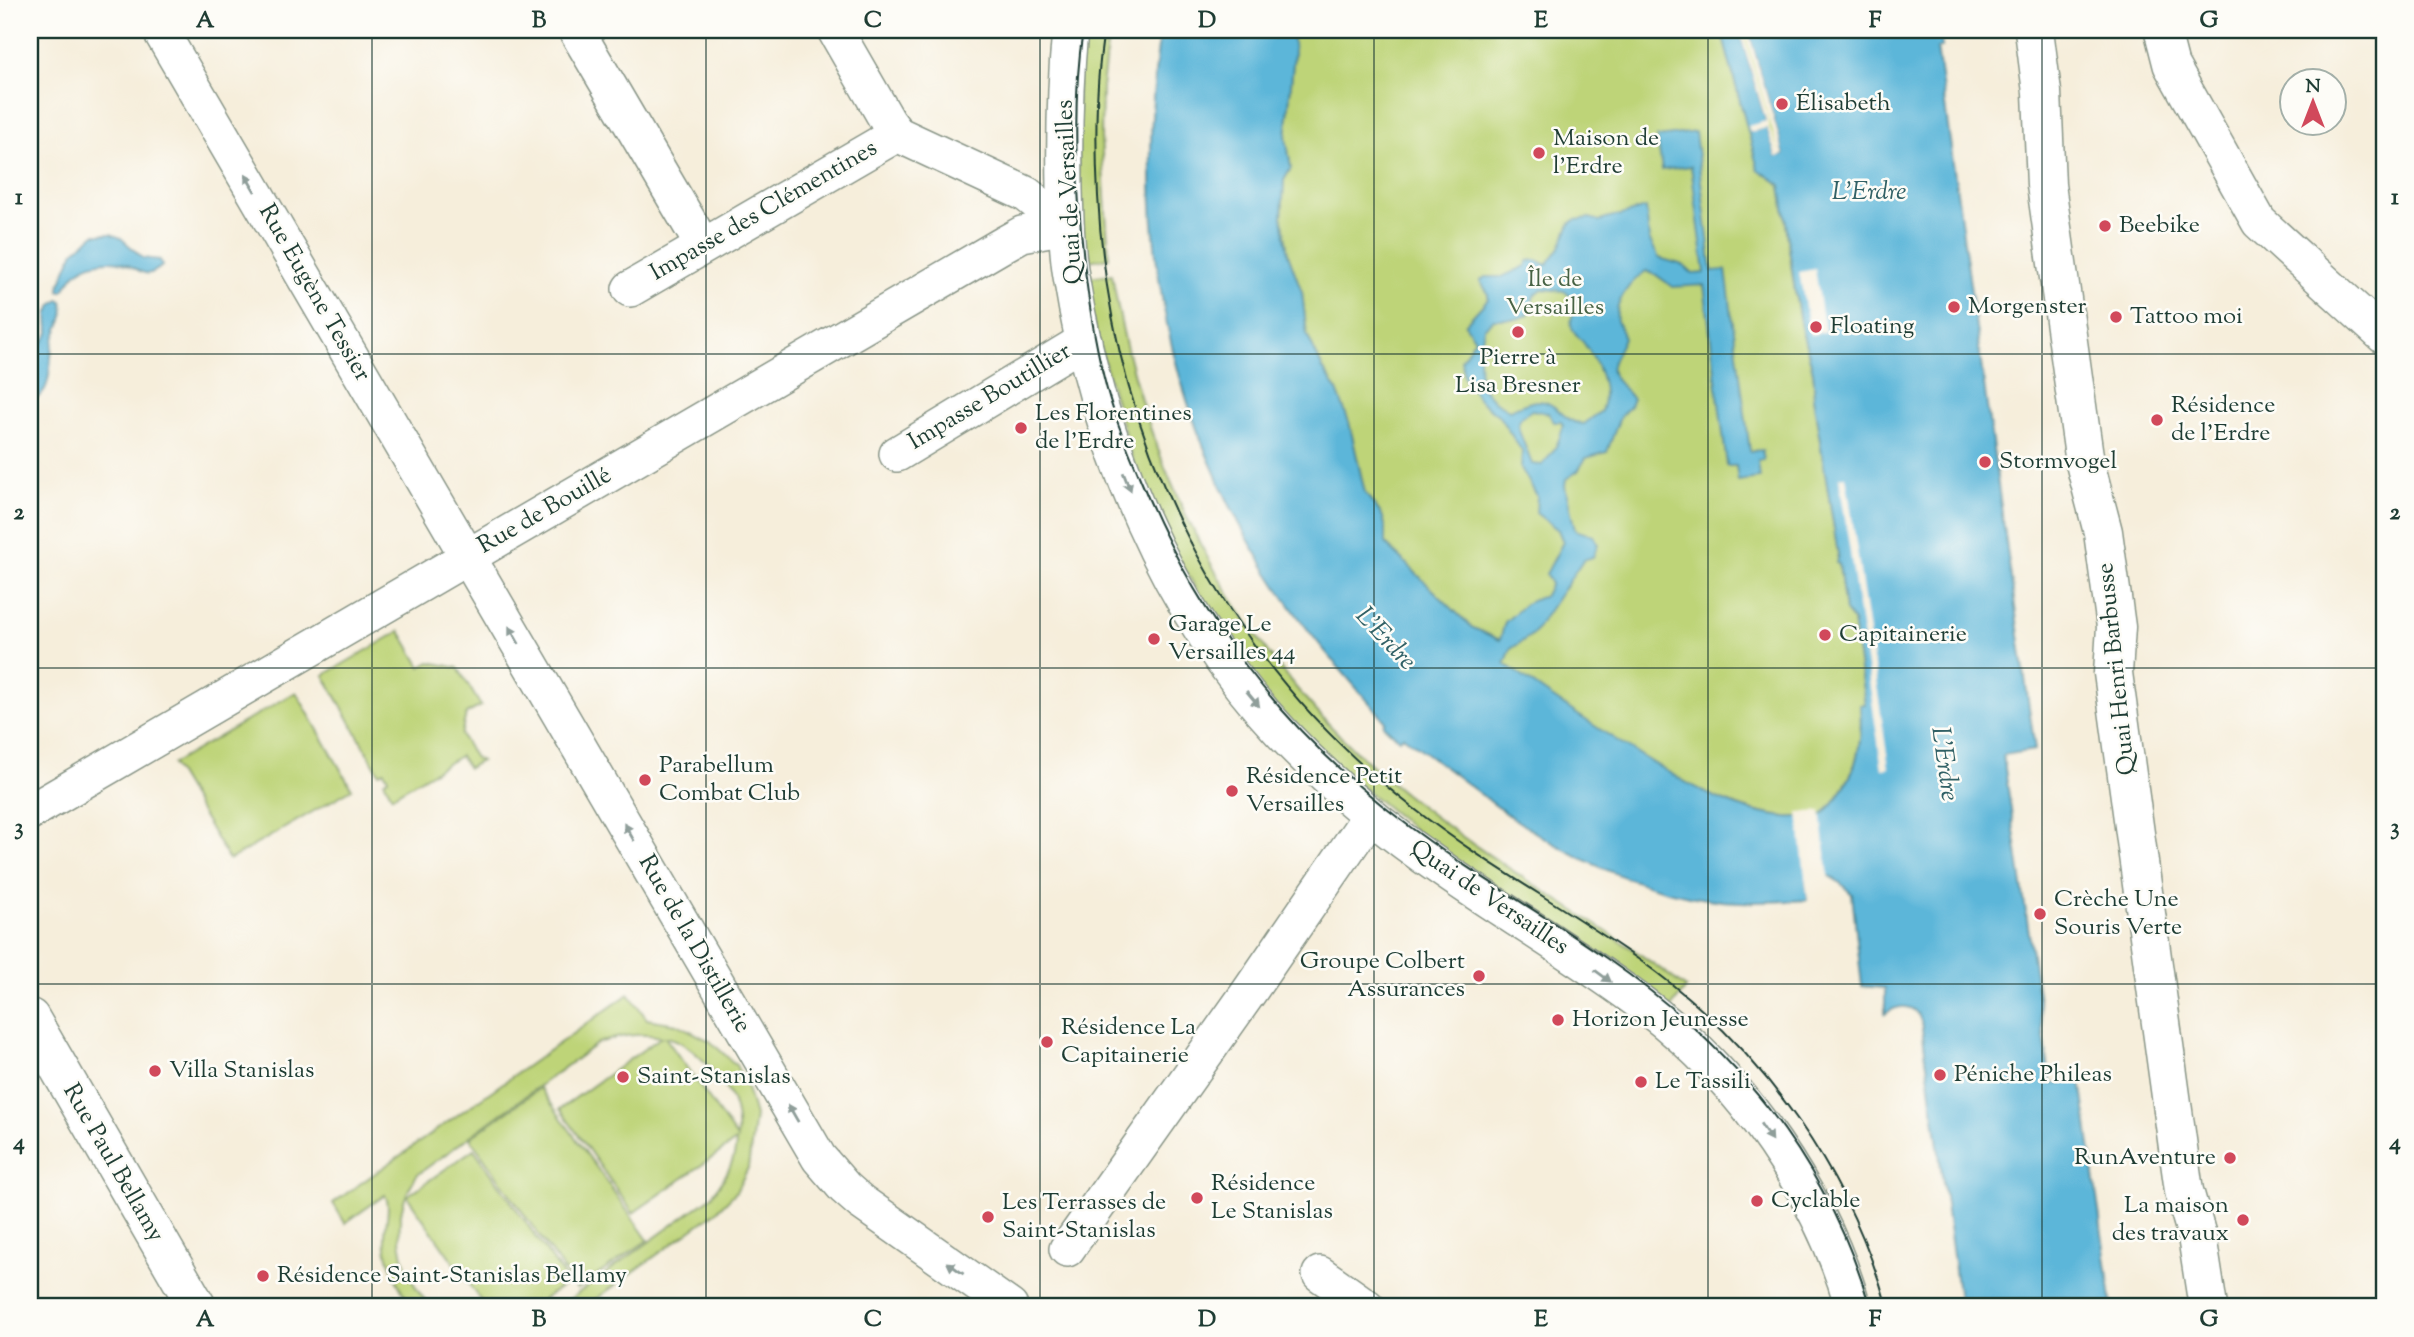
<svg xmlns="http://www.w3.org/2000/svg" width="2414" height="1337" viewBox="0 0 2414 1337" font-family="'Sorts Mill Goudy',serif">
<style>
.green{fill:#bed478;stroke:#6e8856;stroke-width:2;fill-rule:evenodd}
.water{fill:#5bb6d9;stroke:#3d7a86;stroke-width:2;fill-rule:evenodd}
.pier{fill:#f6eedb}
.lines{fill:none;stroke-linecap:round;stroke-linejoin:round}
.street-casing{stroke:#8a9688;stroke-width:38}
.secondary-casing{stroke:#8a9688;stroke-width:41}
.street{stroke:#fff;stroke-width:35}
.secondary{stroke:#fff;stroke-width:38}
.tram{stroke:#1f3d34;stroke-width:2}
.oneway{fill:#8f9e9a}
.grid{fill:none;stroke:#1f3d34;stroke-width:2;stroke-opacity:0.55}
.poi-dot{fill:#d1495b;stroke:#fdfcf7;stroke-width:2.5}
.labels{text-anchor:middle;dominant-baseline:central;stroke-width:5;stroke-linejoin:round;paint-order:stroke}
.poi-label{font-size:24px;fill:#1f3d34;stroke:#fdfcf7;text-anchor:start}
.street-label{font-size:24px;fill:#1f3d34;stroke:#fdfcf7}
.park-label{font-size:24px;fill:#476345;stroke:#fdfcf7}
.water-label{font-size:26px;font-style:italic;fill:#316166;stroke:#fdfcf7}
.neatline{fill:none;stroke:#1f3d34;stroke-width:2.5}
.grid-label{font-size:23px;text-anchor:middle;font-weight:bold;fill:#1f3d34}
</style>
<rect width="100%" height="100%" fill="#fdfcf7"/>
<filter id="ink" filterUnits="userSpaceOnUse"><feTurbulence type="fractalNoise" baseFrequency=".0143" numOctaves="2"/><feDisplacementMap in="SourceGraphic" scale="14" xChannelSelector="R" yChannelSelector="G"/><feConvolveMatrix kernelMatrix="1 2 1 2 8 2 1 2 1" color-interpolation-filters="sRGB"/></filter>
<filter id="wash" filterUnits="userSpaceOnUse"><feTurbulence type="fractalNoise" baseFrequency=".00686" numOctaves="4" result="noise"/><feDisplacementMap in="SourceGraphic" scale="28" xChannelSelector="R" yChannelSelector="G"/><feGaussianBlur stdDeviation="1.57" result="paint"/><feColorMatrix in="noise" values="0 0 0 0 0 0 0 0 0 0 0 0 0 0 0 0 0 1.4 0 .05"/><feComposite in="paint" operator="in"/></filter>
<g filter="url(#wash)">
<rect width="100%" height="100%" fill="#f6eedb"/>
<g class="green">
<path d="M 1077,30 L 1109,30 L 1102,87 L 1101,138 L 1109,258 L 1078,262 Z"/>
<path d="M 1292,30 L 1721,30 L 1748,126 L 1739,30 L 1748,30 L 1784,155 L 1776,157 L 1750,133 L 1759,169 L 1781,185 C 1788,233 1791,282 1802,329 C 1806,351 1818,374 1813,397 L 1838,554 L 1837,563 L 1839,563 L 1845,611 L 1853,621 L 1865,704 L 1860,705 C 1864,751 1854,781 1823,815 C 1811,816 1798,818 1786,817 C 1697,809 1577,716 1505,664 L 1500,640 L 1471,627 L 1385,543 L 1385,525 L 1382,515 L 1365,493 L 1349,422 L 1336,388 L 1323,369 L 1307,335 L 1302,292 L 1288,254 L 1282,217 L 1284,180 L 1291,168 L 1286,137 L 1294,53 Z"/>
<path d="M 1112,274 C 1143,473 1241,661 1399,789 C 1489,863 1594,917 1686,988 L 1668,1012 L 1471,877 L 1272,712 L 1146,507 L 1080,278 Z"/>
<path d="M 400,631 L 421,667 L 430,662 L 458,668 L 481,706 L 466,714 L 461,735 L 475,758 L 481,761 L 468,768 L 460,756 L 392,796 L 384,781 L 388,778 L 384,771 L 379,773 L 324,675 Z"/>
<path d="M 296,692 L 352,789 L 229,860 L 172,764 Z"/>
<path d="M 629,994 L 647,1019 L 677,1024 L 710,1041 L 736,1065 L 747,1088 L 755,1116 L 748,1168 L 736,1192 L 716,1212 L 585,1307 L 559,1307 L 711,1197 C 723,1180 736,1163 736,1141 L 633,1213 L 560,1109 L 661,1037 C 639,1032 620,1036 598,1043 L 417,1175 C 388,1218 397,1270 431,1307 L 412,1307 C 398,1286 387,1265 385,1239 C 384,1225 392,1208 385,1195 L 345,1223 L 333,1203 ZM 665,1037 C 690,1040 722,1078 732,1100 C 737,1112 738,1125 737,1138 Z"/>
<path d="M 540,1088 L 648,1240 L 577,1289 L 470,1138 Z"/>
<path d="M 474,1149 L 568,1282 L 532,1307 L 485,1307 L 407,1196 Z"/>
</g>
<g class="water">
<path d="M 1160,30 L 1292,30 L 1294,53 L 1286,137 L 1291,168 L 1284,180 L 1282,217 L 1288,254 L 1302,292 L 1307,335 L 1323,369 L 1336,388 L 1349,422 L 1365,493 L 1382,515 L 1385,525 L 1385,543 L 1471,627 L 1500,640 L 1505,622 L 1525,604 L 1545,595 L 1551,584 L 1546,574 L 1563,542 L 1558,530 L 1536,513 L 1537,496 L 1521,468 L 1522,451 L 1498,415 L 1479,400 L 1464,378 L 1461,360 L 1475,339 L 1465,324 L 1488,299 L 1488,293 L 1480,281 L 1485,277 L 1502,277 L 1526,266 L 1528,261 L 1537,260 L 1547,265 L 1560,247 L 1570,224 L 1575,220 L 1590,218 L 1599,221 L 1646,208 L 1649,239 L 1659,258 L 1683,265 L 1693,274 L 1705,273 L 1691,166 L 1662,170 L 1657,137 L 1695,132 L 1712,271 L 1726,270 L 1750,451 L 1762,450 L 1764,460 L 1758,461 L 1760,478 L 1738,481 L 1736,466 L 1727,466 L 1704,285 L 1673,287 L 1656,275 L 1646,271 C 1630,282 1614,301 1617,321 C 1619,327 1622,332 1624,338 C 1606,377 1606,367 1633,399 L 1630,406 L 1620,417 L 1607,452 L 1586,458 L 1578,471 L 1566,479 L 1565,486 L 1575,530 L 1594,536 L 1598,544 L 1593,557 L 1583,560 L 1533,634 L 1511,649 L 1505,664 C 1547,694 1590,724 1634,751 C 1680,780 1730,812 1786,817 C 1798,818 1811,816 1823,815 C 1855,781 1864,750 1860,705 L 1865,704 L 1853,621 L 1845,611 L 1839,564 L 1836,563 L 1838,554 L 1813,397 C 1818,373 1806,350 1801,327 C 1792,281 1788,232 1781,185 L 1758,169 L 1721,30 L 1739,30 L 1766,121 L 1750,132 L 1767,127 L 1776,156 L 1784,155 L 1748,30 L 1939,30 L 1942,47 L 1937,48 L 2035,750 L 2003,755 L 2051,1084 L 2081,1080 L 2112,1307 L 1960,1307 L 1921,1021 C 1915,1003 1899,1004 1885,1014 L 1885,988 L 1862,986 L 1852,894 L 1839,882 L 1829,876 L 1806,879 L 1808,900 C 1780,901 1750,904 1722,901 C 1645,893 1573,859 1510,816 C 1474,790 1439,762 1403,736 L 1399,739 L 1383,725 L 1385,721 C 1350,680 1314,641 1284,597 C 1166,424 1132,235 1160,30 ZM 1542,289 L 1564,291 L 1579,303 C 1577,310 1570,315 1571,324 C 1571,331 1579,337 1583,342 C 1597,361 1610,389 1601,411 L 1584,424 C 1564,424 1558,401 1538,401 C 1528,401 1518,407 1509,410 L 1494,401 L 1480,385 L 1479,356 L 1484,328 L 1494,319 L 1517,319 L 1528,315 L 1534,296 ZM 1532,410 L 1548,413 L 1554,422 L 1561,422 L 1563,426 C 1559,443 1554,452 1542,465 L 1532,464 L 1518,428 C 1517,419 1525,414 1532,410 Z"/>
<path d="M 95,234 L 111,234 L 121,238 L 143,258 L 160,260 L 162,266 C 144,282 140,268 123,263 C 109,258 86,263 76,273 C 71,278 67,286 63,291 L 59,291 L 59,287 L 74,251 Z"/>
<path d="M 59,300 L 62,301 C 68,318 56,328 53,343 C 50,357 51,374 46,387 C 43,395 37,399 30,401 L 30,360 L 49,333 L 48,315 L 52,305 Z"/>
</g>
<g class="pier">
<path d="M 1739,30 L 1742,30 L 1769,120 L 1768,124 L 1779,153 L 1744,30 L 1748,30 L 1784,155 L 1776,157 L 1767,128 L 1750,132 L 1748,126 L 1766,121 Z"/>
<path d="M 1815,269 L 1825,332 L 1810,335 L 1799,272 Z"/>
<path d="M 1846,476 L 1889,768 L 1882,769 L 1839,477 Z"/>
<path d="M 1821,811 L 1829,880 L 1809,882 L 1811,900 L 1808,903 L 1798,813 Z"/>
</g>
</g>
<g filter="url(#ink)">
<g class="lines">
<g class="street-casing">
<g id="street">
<path d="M 160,30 L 819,1158 L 845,1188 L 861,1202 L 1010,1307"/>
<path d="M 576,30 L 703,246"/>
<path d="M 835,30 L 888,122 L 897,134 L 1026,194 L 1066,226"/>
<path d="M 1070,30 C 1065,83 1064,135 1065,189 C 1066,218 1066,247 1071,276 C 1097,441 1166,610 1281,732 C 1331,785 1386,831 1445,871 C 1512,918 1584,959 1649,1009 C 1742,1080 1822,1195 1853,1307"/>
<path d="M 2162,30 L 2171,65 L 2259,222 L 2384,336"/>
<path d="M 630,289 L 897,134"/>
<path d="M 897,454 L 1084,341"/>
<path d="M 30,812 L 1004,244 L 1022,234 L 1066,226"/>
<path d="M 1067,1249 L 1249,992 L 1370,816"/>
<path d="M 1320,1274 L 1367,1307"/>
</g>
</g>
<g class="secondary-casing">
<g id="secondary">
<path d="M 2034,30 L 2042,92 L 2046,185 L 2085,463 L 2103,532 L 2116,627 L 2113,673 L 2184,1191 L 2197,1236 L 2208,1307"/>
<path d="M 30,1018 L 197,1307"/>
</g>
</g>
<use href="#street" class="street"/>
<use href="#secondary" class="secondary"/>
<g class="tram">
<path d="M 1083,30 C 1074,88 1075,146 1079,205 C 1083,263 1090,322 1104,378 C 1112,412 1126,444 1139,476 C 1196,616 1280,728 1401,820 C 1467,871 1539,911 1606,958 C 1733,1046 1826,1157 1870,1307"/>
<path d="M 1104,30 C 1095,86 1095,140 1098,196 C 1110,439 1220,657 1412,807 C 1489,868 1577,913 1656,972 C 1765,1054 1850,1175 1887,1307"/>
</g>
</g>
<defs><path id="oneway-solid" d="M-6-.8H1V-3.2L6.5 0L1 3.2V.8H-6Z" transform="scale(1.75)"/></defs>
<g class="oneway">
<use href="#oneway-solid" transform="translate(250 183) rotate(-120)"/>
<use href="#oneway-solid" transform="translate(1127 482) rotate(68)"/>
<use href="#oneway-solid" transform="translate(514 635) rotate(-120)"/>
<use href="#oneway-solid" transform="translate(1253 699) rotate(50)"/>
<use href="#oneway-solid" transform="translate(629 832) rotate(-120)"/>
<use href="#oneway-solid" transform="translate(1603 976) rotate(36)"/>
<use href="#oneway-solid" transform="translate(793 1113) rotate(-120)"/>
<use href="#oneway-solid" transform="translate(1766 1132) rotate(56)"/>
<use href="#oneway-solid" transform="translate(955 1268) rotate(-145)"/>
</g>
</g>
<path class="grid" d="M 372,30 L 372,1307M 706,30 L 706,1307M 1040,30 L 1040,1307M 1374,30 L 1374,1307M 1708,30 L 1708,1307M 2042,30 L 2042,1307M 30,354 L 2384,354M 30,668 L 2384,668M 30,984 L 2384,984"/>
<g class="poi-dot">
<circle cx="1782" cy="104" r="7"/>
<circle cx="1539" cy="153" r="7"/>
<circle cx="2105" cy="226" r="7"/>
<circle cx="1954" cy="307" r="7"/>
<circle cx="2116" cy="317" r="7"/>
<circle cx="1816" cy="327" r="7"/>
<circle cx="1518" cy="332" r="7"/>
<circle cx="2157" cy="420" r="7"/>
<circle cx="1021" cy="428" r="7"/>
<circle cx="1985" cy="462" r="7"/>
<circle cx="1825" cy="635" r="7"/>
<circle cx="1154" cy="639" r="7"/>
<circle cx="645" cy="780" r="7"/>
<circle cx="1232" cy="791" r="7"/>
<circle cx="2040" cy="914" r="7"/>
<circle cx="1479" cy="976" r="7"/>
<circle cx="1558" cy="1020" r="7"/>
<circle cx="1047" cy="1042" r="7"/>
<circle cx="155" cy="1071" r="7"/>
<circle cx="1940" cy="1075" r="7"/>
<circle cx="623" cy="1077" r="7"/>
<circle cx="1641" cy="1082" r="7"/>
<circle cx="2230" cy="1158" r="7"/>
<circle cx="1197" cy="1198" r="7"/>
<circle cx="1757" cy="1201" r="7"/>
<circle cx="988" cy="1217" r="7"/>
<circle cx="2243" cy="1220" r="7"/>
<circle cx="263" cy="1276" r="7"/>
</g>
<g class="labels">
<g class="poi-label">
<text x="1796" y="104">Élisabeth</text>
<text x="1553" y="139">Maison de<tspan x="1553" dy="28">l'Erdre</tspan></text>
<text x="2119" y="226">Beebike</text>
<text x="1968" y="307">Morgenster</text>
<text x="2130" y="317">Tattoo moi</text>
<text x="1830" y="327">Floating</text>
<text x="1518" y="358" text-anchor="middle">Pierre à<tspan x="1518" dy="28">Lisa Bresner</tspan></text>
<text x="2171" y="406">Résidence<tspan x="2171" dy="28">de l'Erdre</tspan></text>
<text x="1035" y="414">Les Florentines<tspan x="1035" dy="28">de l'Erdre</tspan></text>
<text x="1999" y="462">Stormvogel</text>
<text x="1168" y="625">Garage Le<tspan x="1168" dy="28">Versailles 44</tspan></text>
<text x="1839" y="635">Capitainerie</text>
<text x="659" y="766">Parabellum<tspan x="659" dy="28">Combat Club</tspan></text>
<text x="1246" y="777">Résidence Petit<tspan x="1246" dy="28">Versailles</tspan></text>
<text x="2054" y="900">Crèche Une<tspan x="2054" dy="28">Souris Verte</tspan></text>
<text x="1465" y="962" text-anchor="end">Groupe Colbert<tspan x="1465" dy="28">Assurances</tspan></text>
<text x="1572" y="1020">Horizon Jeunesse</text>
<text x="1061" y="1028">Résidence La<tspan x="1061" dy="28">Capitainerie</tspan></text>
<text x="169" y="1071">Villa Stanislas</text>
<text x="1954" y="1075">Péniche Phileas</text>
<text x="637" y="1077">Saint-Stanislas</text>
<text x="1655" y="1082">Le Tassili</text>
<text x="2216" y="1158" text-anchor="end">RunAventure</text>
<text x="1211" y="1184">Résidence<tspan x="1211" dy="28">Le Stanislas</tspan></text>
<text x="1771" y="1201">Cyclable</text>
<text x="1002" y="1203">Les Terrasses de<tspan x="1002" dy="28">Saint-Stanislas</tspan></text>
<text x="2229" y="1206" text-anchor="end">La maison<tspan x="2229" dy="28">des travaux</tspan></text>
<text x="277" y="1276">Résidence Saint-Stanislas Bellamy</text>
</g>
<g class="street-label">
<text transform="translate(1070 192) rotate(-93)">Quai de Versailles</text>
<text transform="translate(764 211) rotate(-30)">Impasse des Clémentines</text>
<text transform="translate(314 293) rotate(60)">Rue Eugène Tessier</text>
<text transform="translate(990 397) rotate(-31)">Impasse Boutillier</text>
<text transform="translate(545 511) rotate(-30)">Rue de Bouillé</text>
<text transform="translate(2117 669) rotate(-96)">Quai Henri Barbusse</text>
<text transform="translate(1489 898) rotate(34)">Quai de Versailles</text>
<text transform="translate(694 944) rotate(60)">Rue de la Distillerie</text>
<text transform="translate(113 1163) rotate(60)">Rue Paul Bellamy</text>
</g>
<g class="park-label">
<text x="1555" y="280">Île de<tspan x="1555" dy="28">Versailles</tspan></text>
</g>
<g class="water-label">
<text x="1869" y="192">L'Erdre</text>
<text transform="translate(1385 639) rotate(47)">L'Erdre</text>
<text transform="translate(1944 764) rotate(82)">L'Erdre</text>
</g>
</g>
<rect width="2414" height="1337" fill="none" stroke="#fdfcf7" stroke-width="77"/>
<g transform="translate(2313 102)"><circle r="33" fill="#fdfcf7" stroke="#a4b0a9" stroke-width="2"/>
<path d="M0-5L12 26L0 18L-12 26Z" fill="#d1495b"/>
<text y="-10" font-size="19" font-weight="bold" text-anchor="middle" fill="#1f3d34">N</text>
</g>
<rect x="38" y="38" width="2338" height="1260" class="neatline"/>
<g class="grid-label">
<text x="205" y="27">A</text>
<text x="539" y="27">B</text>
<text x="873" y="27">C</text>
<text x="1207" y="27">D</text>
<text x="1541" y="27">E</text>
<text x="1875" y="27">F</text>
<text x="2209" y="27">G</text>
<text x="19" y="204">1</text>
<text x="2395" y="204">1</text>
<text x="19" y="519">2</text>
<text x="2395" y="519">2</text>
<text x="19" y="834">3</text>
<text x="2395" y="834">3</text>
<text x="19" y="1149">4</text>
<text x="2395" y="1149">4</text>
<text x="205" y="1326">A</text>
<text x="539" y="1326">B</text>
<text x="873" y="1326">C</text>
<text x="1207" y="1326">D</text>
<text x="1541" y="1326">E</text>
<text x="1875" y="1326">F</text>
<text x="2209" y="1326">G</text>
</g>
</svg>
